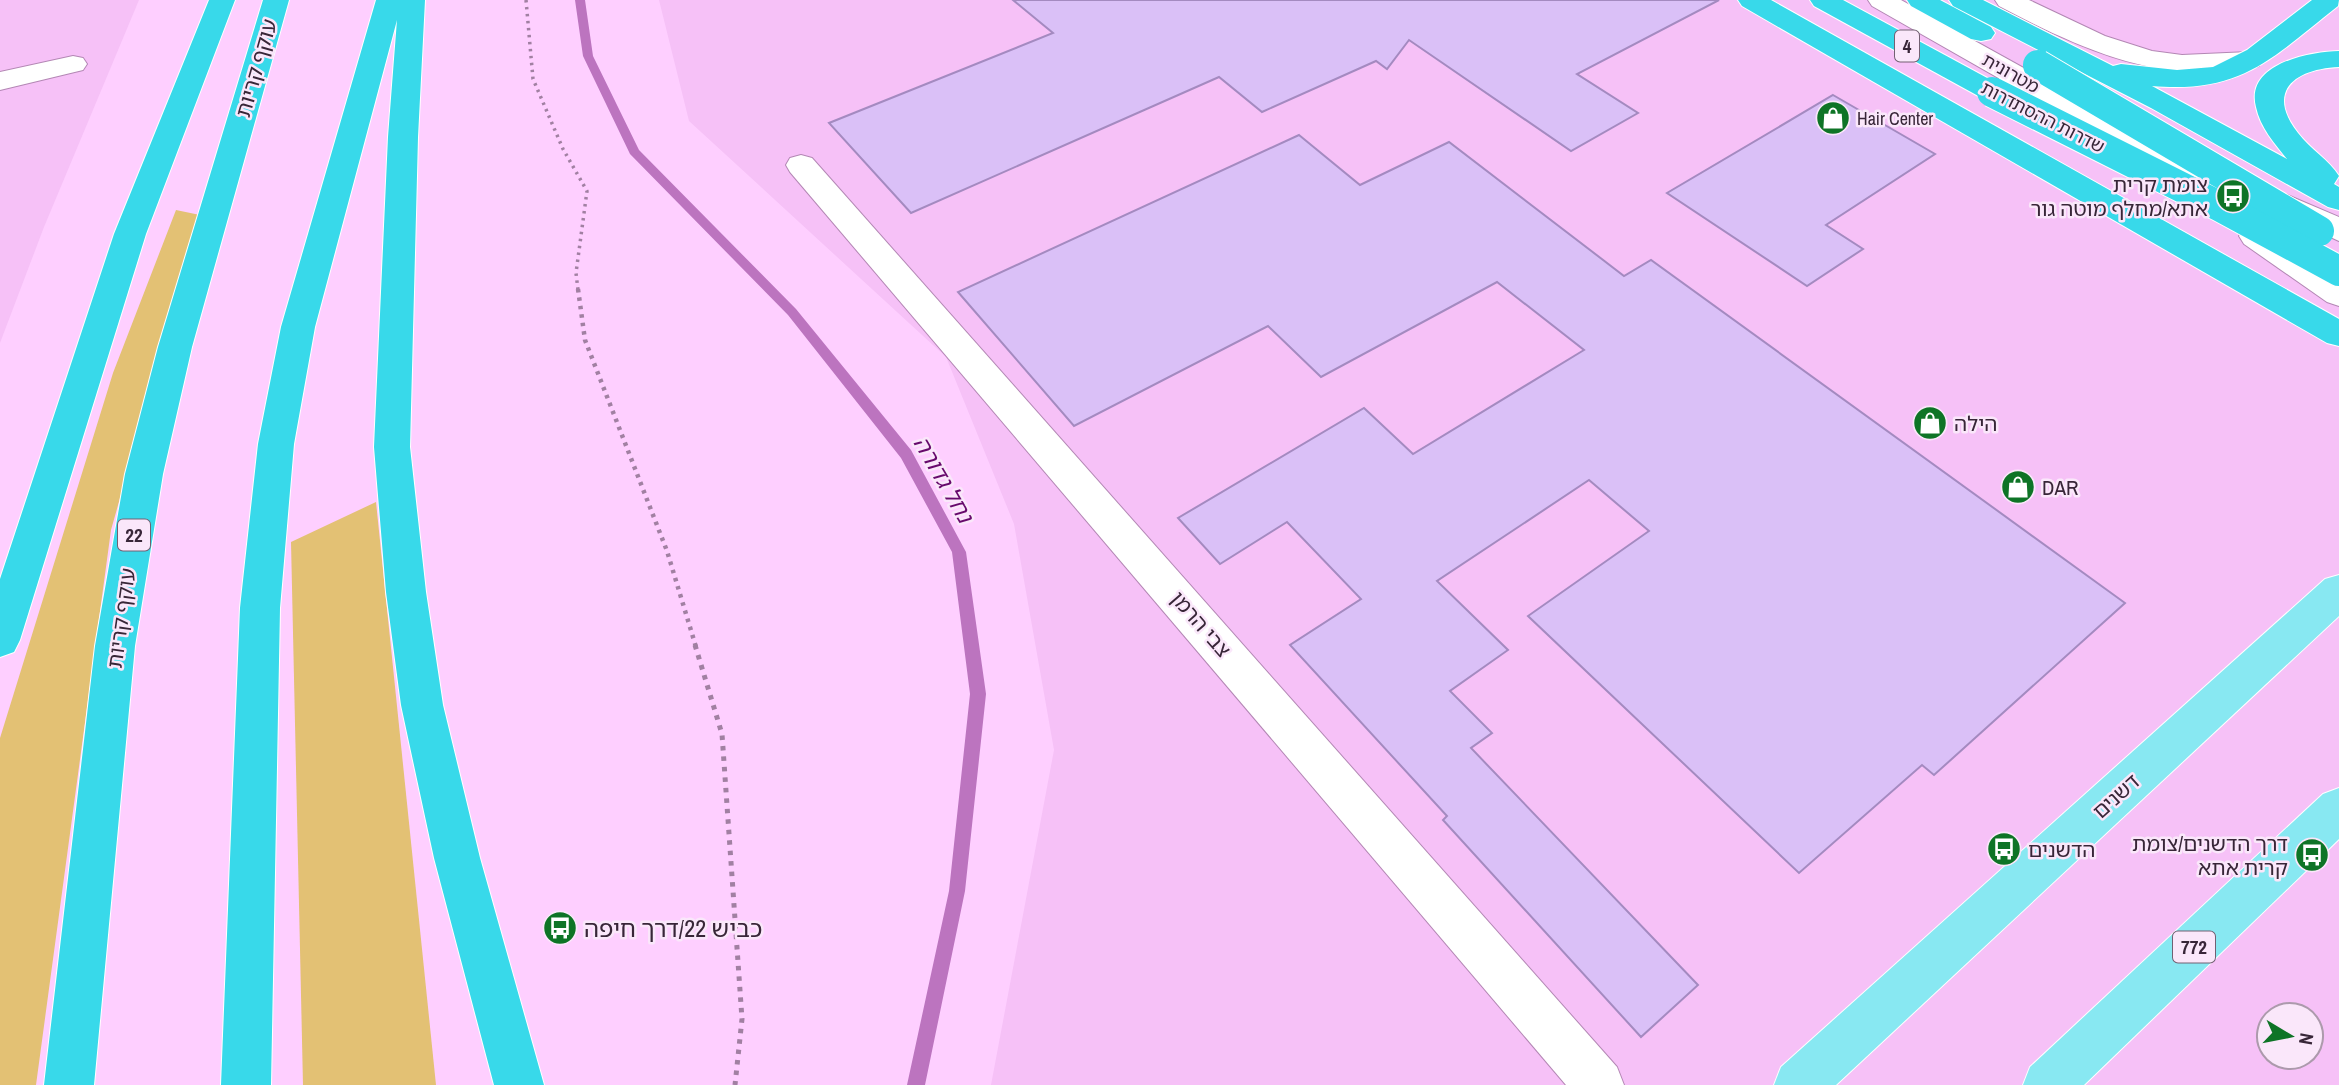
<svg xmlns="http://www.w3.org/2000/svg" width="2339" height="1085" viewBox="0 0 2339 1085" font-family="'Archivo Narrow','Noto Sans Hebrew',sans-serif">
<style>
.built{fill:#f6c1f7;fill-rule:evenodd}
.green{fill:#e3c174}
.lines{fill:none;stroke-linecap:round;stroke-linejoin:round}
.stream{fill:#bc74bf;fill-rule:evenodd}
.building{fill:#dac0f7;stroke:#a48ac0;stroke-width:2}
.minor-casing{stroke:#b387b4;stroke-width:2}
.major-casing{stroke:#fff;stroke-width:2}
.highway-casing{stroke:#fff;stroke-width:2}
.path-far2{stroke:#a180a2;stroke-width:3.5;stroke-dasharray:2.5 4.5;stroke-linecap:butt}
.path-far1{stroke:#a180a2;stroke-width:4.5;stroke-dasharray:3.5 5;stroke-linecap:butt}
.path{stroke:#a180a2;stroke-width:5;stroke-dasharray:4.5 6;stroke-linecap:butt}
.minor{fill:#fff;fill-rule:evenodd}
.major{fill:#88e8f2;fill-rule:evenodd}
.highway{fill:#38d9ea;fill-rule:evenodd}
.highway-bridge-casing{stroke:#fff;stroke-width:32;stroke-linecap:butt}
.highway-bridge{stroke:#38d9ea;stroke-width:30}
.labels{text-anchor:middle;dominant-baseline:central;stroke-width:5;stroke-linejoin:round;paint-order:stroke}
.far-street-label{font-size:18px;fill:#382638;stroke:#fae7fa}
.far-poi-label{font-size:18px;fill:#382638;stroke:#fae7fa;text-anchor:start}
.shield{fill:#fae7fa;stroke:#726072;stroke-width:2}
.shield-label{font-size:19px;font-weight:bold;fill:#382638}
.street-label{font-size:21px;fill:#382638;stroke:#fae7fa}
.poi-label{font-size:21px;fill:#382638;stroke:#fae7fa;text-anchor:start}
.water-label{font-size:23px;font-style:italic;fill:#67096c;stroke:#fae7fa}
.near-poi-label{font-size:24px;fill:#382638;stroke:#fae7fa;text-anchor:start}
</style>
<rect width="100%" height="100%" fill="#fecfff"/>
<g class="built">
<path d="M 0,0 L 139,0 L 44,227 L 0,343 Z"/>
<path d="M 659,0 L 2339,0 L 2339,1085 L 991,1085 L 1054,750 L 1014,524 L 946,357 L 689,121 ZM 2269,1015 L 2311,1015 L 2311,1057 L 2269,1057 Z"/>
</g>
<g class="green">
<path d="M 176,210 L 200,215 L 111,530 L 36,1085 L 0,1085 L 0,738 L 113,373 Z"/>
<path d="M 376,502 L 436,1085 L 303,1085 L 291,542 Z"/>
</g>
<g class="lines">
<path class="stream" d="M 575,0 L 585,0 L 593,56 L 639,150 L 796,309 L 911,450 L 966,552 L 986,694 L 965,891 L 925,1085 L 907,1085 L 949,891 L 970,694 L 952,552 L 901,458 L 788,315 L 630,154 L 583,56 Z"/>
</g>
<g class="building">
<path d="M 1013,0 L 1719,0 L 1577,74 L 1638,113 L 1571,151 L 1409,40 L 1387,69 L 1376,61 L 1262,112 L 1219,77 L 911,213 L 829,123 L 1053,33 Z"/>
<path d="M 1833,95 L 1935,154 L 1826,225 L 1863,249 L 1807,286 L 1667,193 Z"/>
<path d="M 1299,135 L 1360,185 L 1449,142 L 1624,276 L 1651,260 L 2125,603 L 1934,775 L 1922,765 L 1799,873 L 1528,616 L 1649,531 L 1589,480 L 1437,581 L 1508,650 L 1450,691 L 1492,733 L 1471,748 L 1698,985 L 1641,1037 L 1443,820 L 1447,816 L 1290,645 L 1361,599 L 1287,522 L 1220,564 L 1178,518 L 1364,408 L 1413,454 L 1584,350 L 1497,282 L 1321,377 L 1268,326 L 1074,426 L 958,292 Z"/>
</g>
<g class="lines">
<g class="minor-casing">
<g id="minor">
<path d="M 1868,0 L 1901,0 L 2152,139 L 2218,165 L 2222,172 L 2218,179 L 2207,182 L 2130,153 L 1872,6 Z"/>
<path d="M 1995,0 L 2029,0 L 2105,36 L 2152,51 L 2182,55 L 2249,52 L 2259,54 L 2263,60 L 2259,66 C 2166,89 2079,48 1999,6 Z"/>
<path d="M 73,56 L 83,58 L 87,64 L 83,70 L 0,90 L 0,72 Z"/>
<path d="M 801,155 L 812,158 L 1617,1067 L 1624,1085 L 1566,1085 L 790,172 L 786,165 L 790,158 Z"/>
<path d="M 2285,194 L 2339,217 L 2339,241 L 2274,211 L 2269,204 L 2274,197 Z"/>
<path d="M 2255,225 L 2266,228 L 2339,278 L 2339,306 L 2327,302 L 2244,244 L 2239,236 L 2244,228 Z"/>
</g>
</g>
<g class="major-casing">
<g id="major">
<path d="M 2339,575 L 2339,616 L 1836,1085 L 1774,1085 L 1781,1067 L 2325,579 Z"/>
<path d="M 2339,788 L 2339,839 L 2084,1085 L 2023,1085 L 2030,1067 L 2323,794 Z"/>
</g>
</g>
<g class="highway-casing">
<g id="highway">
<path d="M 209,0 L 235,0 L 146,234 L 20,640 L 14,652 L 0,657 L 0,579 L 114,234 Z"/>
<path d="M 263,0 L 289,0 L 192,347 L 163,474 L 135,646 L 94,1085 L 44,1085 L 95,646 L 125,474 L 158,347 Z"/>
<path d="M 376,0 L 425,0 L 418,137 L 410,447 L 426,592 L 443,705 L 480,858 L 544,1085 L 494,1085 L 434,858 L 401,705 L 386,592 L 374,447 L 388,137 L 397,20 L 315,327 L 294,444 L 280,608 L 271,1085 L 221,1085 L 240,608 L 258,444 L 281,327 Z"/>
<path d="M 1738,0 L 1771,0 L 2339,319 L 2339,346 L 2327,343 L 1742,6 Z"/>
<path d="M 1810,0 L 1843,0 L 2002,86 L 2006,92 L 2002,98 L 1992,101 L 1982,98 L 1814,6 Z"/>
<path d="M 1907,0 L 1940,0 L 1991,27 L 1995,33 L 1991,39 L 1981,41 L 1971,39 L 1911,6 Z"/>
<path d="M 1949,0 L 1983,0 L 2113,66 L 2121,64 L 2177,70 L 2213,67 L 2247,50 L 2312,0 L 2339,0 L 2338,6 C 2273,57 2242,94 2152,86 L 2287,159 C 2275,144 2260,127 2256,107 C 2245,64 2308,52 2339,51 L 2339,67 C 2295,69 2265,91 2298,133 C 2310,149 2329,160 2339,176 L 2334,184 L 2339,187 L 2339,210 L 2328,207 L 2151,108 L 1953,6 Z"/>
</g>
</g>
<path class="path-far2" d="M 526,0 L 533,79 L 563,149 L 587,191 L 576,273 L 578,290"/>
<path class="path-far1" d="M 578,289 L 585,340 L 667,551 L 696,647"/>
<path class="path" d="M 695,645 L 722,734 L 742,1019 L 735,1085"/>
<use href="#minor" class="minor"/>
<use href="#major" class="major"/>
<use href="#highway" class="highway"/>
<g class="highway-bridge-casing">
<g id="highway-bridge">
<path d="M 2038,65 L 2319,231"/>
<path d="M 1992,92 L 2219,206 L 2339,271"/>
</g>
</g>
<use href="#highway-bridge" class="highway-bridge"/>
</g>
<defs>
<g id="shop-disc" transform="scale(1.75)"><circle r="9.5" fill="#0e7426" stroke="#fae7fa"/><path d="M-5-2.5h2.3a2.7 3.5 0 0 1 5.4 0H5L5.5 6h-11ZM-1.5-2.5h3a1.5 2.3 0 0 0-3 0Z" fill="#fff"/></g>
<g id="bus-disc" transform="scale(1.75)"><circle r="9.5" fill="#0e7426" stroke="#fae7fa"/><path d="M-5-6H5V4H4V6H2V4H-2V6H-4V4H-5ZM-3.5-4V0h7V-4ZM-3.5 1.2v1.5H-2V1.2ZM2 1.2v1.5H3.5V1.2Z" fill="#fff"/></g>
</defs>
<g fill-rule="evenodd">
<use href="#shop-disc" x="1833" y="118"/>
<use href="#bus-disc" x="2233" y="196"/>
<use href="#shop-disc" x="1930" y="423"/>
<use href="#shop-disc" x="2018" y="487"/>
<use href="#bus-disc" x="2004" y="849"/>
<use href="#bus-disc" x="2312" y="855"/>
<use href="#bus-disc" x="560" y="928"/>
</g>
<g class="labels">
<g class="far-street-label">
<text transform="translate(2011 73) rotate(29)">מטרונית</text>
<text transform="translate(2043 117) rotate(27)">שדרות ההסתדרות</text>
</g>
<g class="far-poi-label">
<text x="1857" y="118">Hair Center</text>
</g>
<g class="shield">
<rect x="1895" y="30.5" width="24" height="31" rx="5"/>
<rect x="118" y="519.5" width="32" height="31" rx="5"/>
<rect x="2173" y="931.5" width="42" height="31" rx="5"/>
</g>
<g class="shield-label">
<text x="1907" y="46">4</text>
<text x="134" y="535">22</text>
<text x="2194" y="947">772</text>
</g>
<g class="street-label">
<text transform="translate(256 68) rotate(-74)">עוקף קריות</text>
<text transform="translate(121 618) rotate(-82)">עוקף קריות</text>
<text transform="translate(1201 624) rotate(49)">צבי הרמן</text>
<text transform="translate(2116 796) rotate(-42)">דשנים</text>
</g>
<g class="poi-label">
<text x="2208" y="184" text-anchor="end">צומת קרית<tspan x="2208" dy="24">אתא/מחלף מוטה גור</tspan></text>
<text x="1954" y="423">הילה</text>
<text x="2042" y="487">DAR</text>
<text x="2288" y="843" text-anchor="end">דרך הדשנים/צומת<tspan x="2288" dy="24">קרית אתא</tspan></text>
<text x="2028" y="849">הדשנים</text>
</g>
<g class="water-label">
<text transform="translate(944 479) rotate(60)">נחל גדורה</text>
</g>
<g class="near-poi-label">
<text x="584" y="928">כביש 22/דרך חיפה</text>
</g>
</g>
<g transform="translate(2290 1036) rotate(100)"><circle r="33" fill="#fae7fa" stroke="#ac9aac" stroke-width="2"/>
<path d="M0-5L12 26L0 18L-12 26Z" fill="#0e7426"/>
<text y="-10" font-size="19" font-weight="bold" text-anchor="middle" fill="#382638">N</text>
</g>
</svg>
